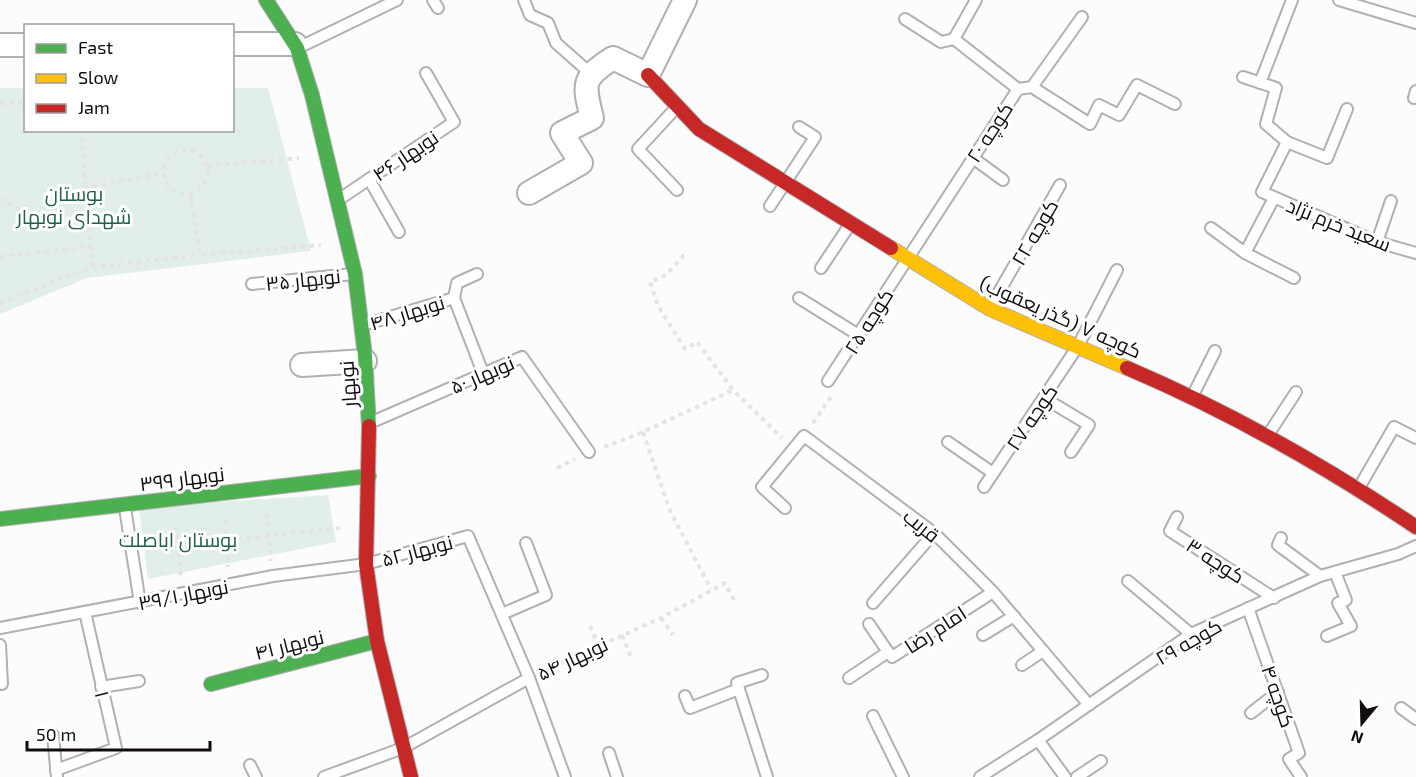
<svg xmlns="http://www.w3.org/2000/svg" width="1416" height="777" viewBox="0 0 1416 777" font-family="'Exo 2',Cairo,sans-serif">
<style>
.green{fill:#e2efe8}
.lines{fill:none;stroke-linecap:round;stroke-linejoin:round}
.lane-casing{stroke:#b2b0b2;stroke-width:14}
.street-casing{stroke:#b2b0b2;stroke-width:26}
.fast-casing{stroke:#b2b0b2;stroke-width:16}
.slow-casing{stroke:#b2b0b2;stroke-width:16}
.jam-casing{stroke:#b2b0b2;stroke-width:16}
.path{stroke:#e5e4e5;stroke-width:4;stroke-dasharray:4.5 4.5;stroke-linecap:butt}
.lane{stroke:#fff;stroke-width:10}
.street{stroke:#fff;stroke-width:22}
.fast{stroke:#4caf50;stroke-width:14}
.slow{stroke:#ffc107;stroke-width:14}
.jam{stroke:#c62828;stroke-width:14}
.labels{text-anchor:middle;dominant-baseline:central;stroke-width:6;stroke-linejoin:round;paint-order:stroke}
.street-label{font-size:20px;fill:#100c10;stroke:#fff}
.park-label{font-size:20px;fill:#236046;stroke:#fff}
</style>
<rect width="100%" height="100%" fill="#fcfcfc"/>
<g class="green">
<path d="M 0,88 L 25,88 L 26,130 L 232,130 L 233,88 L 268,88 L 311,251 L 87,278 L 0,314 Z"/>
<path d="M 328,495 L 336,542 L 148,579 L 139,507 Z"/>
</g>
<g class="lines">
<g class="lane-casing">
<g id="lane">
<path d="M 433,0 L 438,8"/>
<path d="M 524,0 L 530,15 L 548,23 L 556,43 L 590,73"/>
<path d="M 1339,0 L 1416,23"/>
<path d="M 905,19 L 941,42 L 954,39 L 1018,89"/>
<path d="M 954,39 L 976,0"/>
<path d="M 300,47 L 397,0"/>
<path d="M 1243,77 L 1276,88 L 1266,124 L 1287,142 L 1327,158 L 1347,109"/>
<path d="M 1260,83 L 1292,0"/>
<path d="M 1032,87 L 1090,124 L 1099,105 L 1119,115 L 1137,85 L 1175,104"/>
<path d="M 1414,98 L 1416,91"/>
<path d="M 675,109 L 638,149 L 677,190"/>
<path d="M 1287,142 L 1262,192 L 1377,242 L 1416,253"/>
<path d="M 973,158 L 1003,180"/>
<path d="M 369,179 L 399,232"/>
<path d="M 341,198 L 454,122 L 426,73"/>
<path d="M 770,206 L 815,137 L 799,127"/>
<path d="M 1211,228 L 1245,253 L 1294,278"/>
<path d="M 1377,242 L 1391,201"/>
<path d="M 1245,253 L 1274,198"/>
<path d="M 821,268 L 849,226"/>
<path d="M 477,274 L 457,283 L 454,298 L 483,373"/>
<path d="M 252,284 L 353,274"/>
<path d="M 799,298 L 860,336"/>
<path d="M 991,306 L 1060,185"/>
<path d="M 363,325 L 454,298"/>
<path d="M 828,381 L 1018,89 L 1032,87 L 1082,17"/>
<path d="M 1194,393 L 1215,351"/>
<path d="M 1044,398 L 1089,425 L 1071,452"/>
<path d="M 372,422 L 522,357 L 589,452"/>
<path d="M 1268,435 L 1296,392"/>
<path d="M 948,442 L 993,473"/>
<path d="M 1360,486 L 1394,427 L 1416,438"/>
<path d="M 984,487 L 1078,346 L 1117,270"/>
<path d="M 125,508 L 140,603"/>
<path d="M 785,508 L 762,487 L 804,436 L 934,533 L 993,592 L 1089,705"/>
<path d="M 1177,517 L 1170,531 L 1274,598"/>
<path d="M 1281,538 L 1278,545 L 1320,576"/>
<path d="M 1128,581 L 1191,634"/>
<path d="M 873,603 L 934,533"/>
<path d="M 1248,608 L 1299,753 L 1289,759 L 1301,777"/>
<path d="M 502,614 L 546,595 L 526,543"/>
<path d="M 869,624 L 888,652"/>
<path d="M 0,628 L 273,576 L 366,564 L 468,536 L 529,678 L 565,777"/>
<path d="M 983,635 L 1014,616"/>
<path d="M 1327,636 L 1351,626 L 1338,603 L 1346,600 L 1335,572"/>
<path d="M 0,645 L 2,684"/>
<path d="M 1022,665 L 1043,651"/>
<path d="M 762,675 L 737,683 L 767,777"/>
<path d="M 849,678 L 888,652 L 892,657 L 993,592"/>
<path d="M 101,687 L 139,681"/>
<path d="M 685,696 L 690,708 L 739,689"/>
<path d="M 1401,708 L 1416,719"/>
<path d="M 1251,713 L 1278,692"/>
<path d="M 873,716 L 903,777"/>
<path d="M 53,735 L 57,777"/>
<path d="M 1038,740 L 1065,777"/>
<path d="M 609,753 L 617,777"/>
<path d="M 250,765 L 256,777"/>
<path d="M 56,770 L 116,748 L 85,612"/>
<path d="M 324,777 L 403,748 L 529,678"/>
<path d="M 980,777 L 1038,740 L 1191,634 L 1320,576 L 1398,554 L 1416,546"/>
<path d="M 1077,777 L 1101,761"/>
</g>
</g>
<g class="street-casing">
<g id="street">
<path d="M 232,44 L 295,44"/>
<path d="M 0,45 L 26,45"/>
<path d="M 529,193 L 581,163 L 562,133 L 592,118 C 583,83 582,78 613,58 L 648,75 L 685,0"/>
<path d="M 302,365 L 365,361"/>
</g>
</g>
<g class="fast-casing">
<g id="fast">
<path d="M 266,0 L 297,48 L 312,95 L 355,274 L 365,356 L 369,426"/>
<path d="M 0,519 L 369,476"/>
<path d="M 211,684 L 377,641"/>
</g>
</g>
<g class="slow-casing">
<path id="slow" d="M 891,248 L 990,309 L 1127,368"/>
</g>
<g class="jam-casing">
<g id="jam">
<path d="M 648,75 L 699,129 L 891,248"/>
<path d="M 1127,368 C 1228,411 1325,466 1416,527"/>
<path d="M 369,426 L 366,564 L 377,641 L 411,777"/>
</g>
</g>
<g class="path">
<path d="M 0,103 L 26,103"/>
<circle cx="186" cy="172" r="22"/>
<path d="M 207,166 L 299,158"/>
<path d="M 190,195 L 200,255 L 321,245"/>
<path d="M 0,199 L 29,216 L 45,219 L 86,188 L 163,173"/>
<path d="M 684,255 L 666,275 L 650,282 L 658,306 L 685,349 L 697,342 L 733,390 L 782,438"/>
<path d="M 0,257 L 91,246"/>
<path d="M 92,267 L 200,255"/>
<path d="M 0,303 L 92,267 L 81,130"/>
<path d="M 813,423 L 831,397"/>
<path d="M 643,432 L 670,511 L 711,589"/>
<path d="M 604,447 L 643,432 L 733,390"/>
<path d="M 557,468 L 575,459"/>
<path d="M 267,514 L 271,561"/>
<path d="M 225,520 L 228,567"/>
<path d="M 176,526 L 181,578"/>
<path d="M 148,549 L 340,528"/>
<path d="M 661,618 L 673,635"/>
<path d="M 590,626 L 599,647"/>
<path d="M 622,635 L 631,657"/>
<path d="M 544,671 L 661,618 L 725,583 L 734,600"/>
</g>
<use href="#lane" class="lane"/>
<use href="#street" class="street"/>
<use href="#fast" class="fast"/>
<use href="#slow" class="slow"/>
<use href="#jam" class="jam"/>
</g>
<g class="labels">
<g class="street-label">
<text transform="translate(989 132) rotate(-57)">کوچه ۲۰</text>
<text transform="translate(405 155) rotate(-34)">نوبهار ۴۶</text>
<text transform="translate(1339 224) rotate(22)">سعید خرم نژاد</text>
<text transform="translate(1034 232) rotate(-60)">کوچه ۲۲</text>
<text transform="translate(303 279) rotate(-6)">نوبهار ۳۵</text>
<text transform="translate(407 312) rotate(-17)">نوبهار ۴۸</text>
<text transform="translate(1061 316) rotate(24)">کوچه ۷ (گذر یعقوب)</text>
<text transform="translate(868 321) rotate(-58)">کوچه ۲۵</text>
<text transform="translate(482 374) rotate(-23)">نوبهار ۵۰</text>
<text transform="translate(347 384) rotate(-94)">نوبهار</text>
<text transform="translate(1031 417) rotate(-56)">کوچه ۲۷</text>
<text transform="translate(182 478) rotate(-7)">نوبهار ۳۹۹</text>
<text transform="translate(922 525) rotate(39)">قریب</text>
<text transform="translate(417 550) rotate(-15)">نوبهار ۵۲</text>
<text transform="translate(1216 560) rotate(33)">کوچه ۳</text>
<text transform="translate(183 594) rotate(-11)">نوبهار ۳۹/۱</text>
<text transform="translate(935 629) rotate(-33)">امام رضا</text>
<text transform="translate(1188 641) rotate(-30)">کوچه ۲۹</text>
<text transform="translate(289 644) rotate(-14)">نوبهار ۴۱</text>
<text transform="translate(572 658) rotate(-25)">نوبهار ۵۴</text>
<text transform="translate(103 694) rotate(76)">۱</text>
<text transform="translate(1279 696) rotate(71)">کوچه ۴</text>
</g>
<g class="park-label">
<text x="74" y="193">بوستان<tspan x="74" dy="23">شهدای نوبهار</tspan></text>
<text x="178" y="539">بوستان اباصلت</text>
</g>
</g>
<rect x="24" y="24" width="210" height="108" fill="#ffffff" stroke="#9f9e9f" stroke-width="1.5"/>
<rect x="36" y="44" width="30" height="9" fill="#4caf50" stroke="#9f9e9f" stroke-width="1.5"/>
<text x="78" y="54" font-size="18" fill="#100c10">Fast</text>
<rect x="36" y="74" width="30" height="9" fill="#ffc107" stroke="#9f9e9f" stroke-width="1.5"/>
<text x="78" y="84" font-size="18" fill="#100c10">Slow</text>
<rect x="36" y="104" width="30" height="9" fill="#c62828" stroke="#9f9e9f" stroke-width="1.5"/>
<text x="78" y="114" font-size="18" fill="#100c10">Jam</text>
<g transform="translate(1362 723) rotate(199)" stroke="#ffffff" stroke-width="4.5" paint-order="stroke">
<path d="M0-4.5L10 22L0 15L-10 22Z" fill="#100c10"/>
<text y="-9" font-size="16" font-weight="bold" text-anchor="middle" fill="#100c10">N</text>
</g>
<path d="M27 741v9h183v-9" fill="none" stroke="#100c10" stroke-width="3"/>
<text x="36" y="741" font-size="18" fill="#100c10" stroke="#ffffff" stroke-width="4.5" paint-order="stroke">50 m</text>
</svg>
